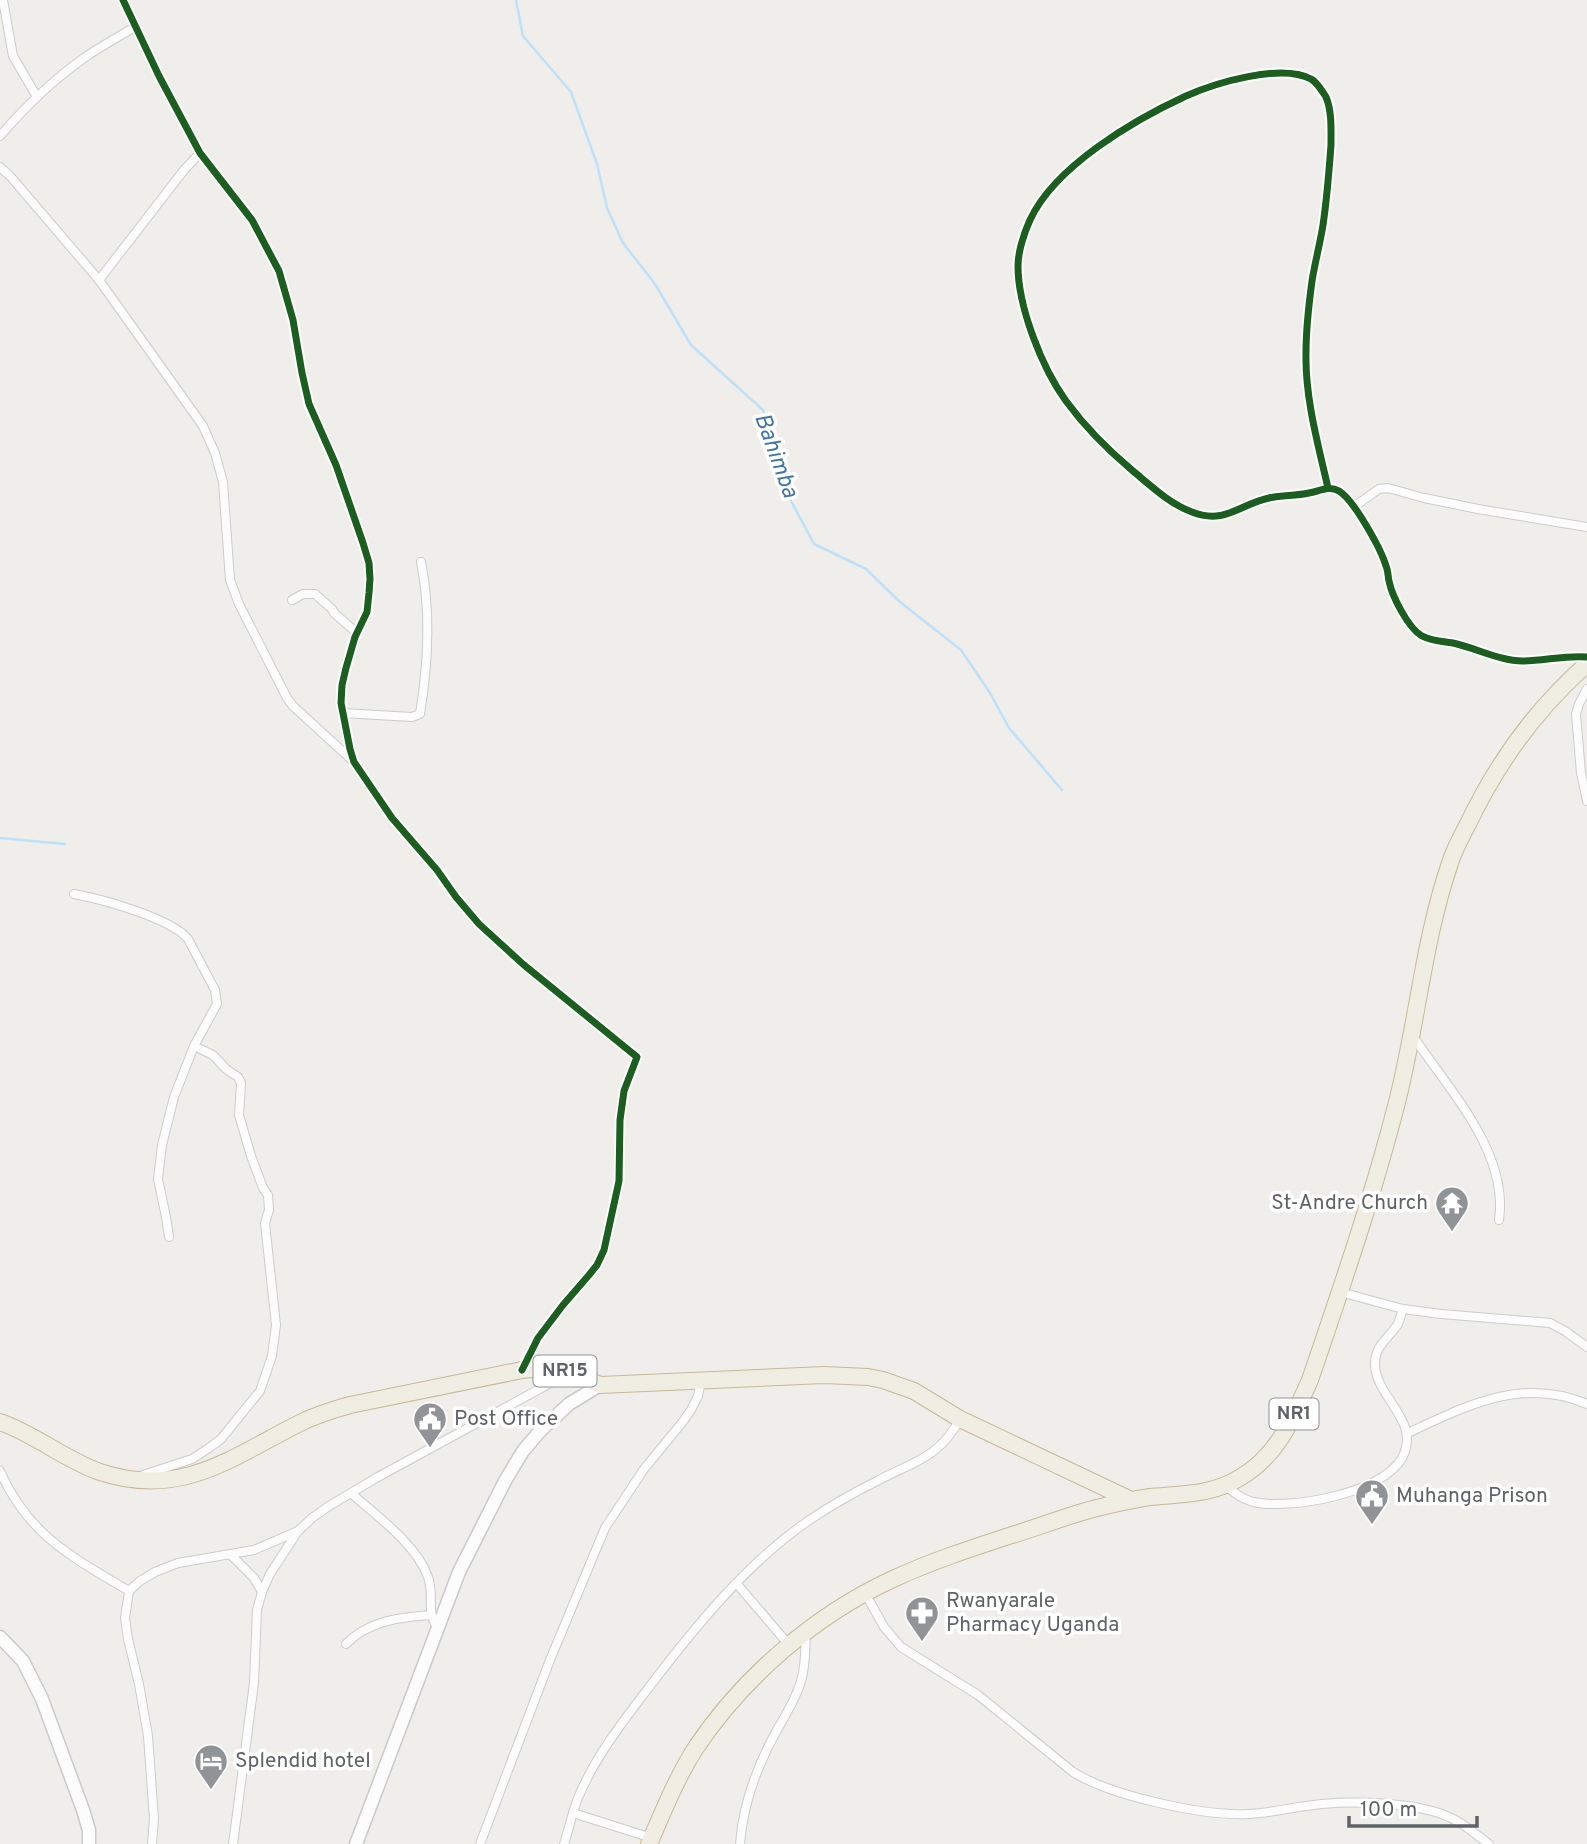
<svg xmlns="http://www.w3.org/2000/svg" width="1587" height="1844" viewBox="0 0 1587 1844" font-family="Overpass,sans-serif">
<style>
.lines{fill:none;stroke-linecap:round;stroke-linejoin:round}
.stream{stroke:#bfe0f9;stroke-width:2.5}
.street-casing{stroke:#cbcccc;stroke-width:10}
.secondary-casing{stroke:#cacacb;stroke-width:15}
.highway-casing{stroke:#c8b996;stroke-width:18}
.street{stroke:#fdfcfc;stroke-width:8}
.secondary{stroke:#fdfcfc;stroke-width:12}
.highway{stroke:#f0ede3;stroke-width:16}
.cycleway-casing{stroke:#fff;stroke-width:11}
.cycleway{stroke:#1b5e20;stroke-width:7}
.labels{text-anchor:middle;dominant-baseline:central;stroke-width:7;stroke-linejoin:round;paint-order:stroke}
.shield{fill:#fff;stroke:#8f9295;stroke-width:2}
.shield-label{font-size:19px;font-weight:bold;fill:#5f6368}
.poi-label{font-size:21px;fill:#5f6368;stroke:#fff;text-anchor:start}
.water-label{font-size:23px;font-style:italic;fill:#4174aa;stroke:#fff}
</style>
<rect width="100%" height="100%" fill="#efeeea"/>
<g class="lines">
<g class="stream">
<path d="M 516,0 L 523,36 L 571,92 L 597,164 L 607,208 L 623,243 L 655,284 L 691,345 L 763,410 L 781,482 L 814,544 L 866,569 L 900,602 L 961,650 L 990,693 L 1009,728 L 1062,790"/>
<path d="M 0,838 L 65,844"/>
</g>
<g class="street-casing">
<g id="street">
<path d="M 3,0 L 13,56 L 37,97"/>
<path d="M 123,0 L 159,76 L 200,153 L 252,220 L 279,271 L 293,320 L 302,373 L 309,404 L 336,465 L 363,543 L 369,563 L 370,579 L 369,593 L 367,612 L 355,637 L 346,668 L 342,685 L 341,703 L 350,749 L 354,762 L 392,818 L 437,870 L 456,897 L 479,924 L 524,965 L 637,1057 L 624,1091 L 620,1120 L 619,1181 L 604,1250 L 597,1265 L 589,1275 L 563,1305 L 538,1338 L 522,1370"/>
<path d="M 0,136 C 25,107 53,80 84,58 C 101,46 119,37 136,26"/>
<path d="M 0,167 L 10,176 L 99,280 L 203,426 L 215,453 L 223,482 L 230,580 L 239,604 L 287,698 L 293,706 L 352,760"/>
<path d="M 99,280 L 184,170 L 200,153"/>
<path d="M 1328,488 C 1318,444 1305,398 1306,353 C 1306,330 1309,303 1312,281 C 1315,262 1320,244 1323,225 C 1327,198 1329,172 1331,145 C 1331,130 1332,111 1326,97 C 1322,91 1317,82 1311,79 C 1281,63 1215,83 1186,96 C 1134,120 1055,166 1030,220 C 1024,233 1018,252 1018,266 C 1018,307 1042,368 1066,401 C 1085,427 1108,450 1133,471 C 1151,486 1170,504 1192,512 C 1225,525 1240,504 1269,498 C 1282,495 1295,496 1309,493 C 1320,491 1329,485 1339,491 C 1354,500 1381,549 1386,566 C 1388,570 1388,577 1389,581 C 1392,596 1408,628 1422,636 C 1431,641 1442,641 1453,643 C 1476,648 1500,661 1523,661 C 1544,661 1565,655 1587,657"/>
<path d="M 1355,506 L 1379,489 L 1388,488 L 1424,498 L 1478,509 L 1587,527"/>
<path d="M 292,600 L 303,594 L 315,594 L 332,609 L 334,613 L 357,633"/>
<path d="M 1587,689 L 1579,704 L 1576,714 L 1581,773 L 1587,801"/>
<path d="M 342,713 L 412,717 L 420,714 C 428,665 431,611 421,562"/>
<path d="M 74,894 C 101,899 171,918 188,939 L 215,990 L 217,1004 L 194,1046 L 213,1055 L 226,1069 L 238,1077 L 241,1083 L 239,1115 L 251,1156 L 263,1188 L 268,1195 L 269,1210 L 265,1223 L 276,1325 L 272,1356 L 260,1391 L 221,1439 L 209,1448 L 192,1459 L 140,1476"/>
<path d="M 1413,1036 C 1448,1089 1509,1152 1499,1220"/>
<path d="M 169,1237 L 166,1217 L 158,1179 L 162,1145 L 174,1097 L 194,1046"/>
<path d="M 1340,1292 L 1403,1309 L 1441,1314 L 1550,1323 L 1565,1331 L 1587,1347"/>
<path d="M 1408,1433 C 1466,1406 1522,1376 1587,1404"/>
<path d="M 0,1471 C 28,1535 72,1557 129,1591"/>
<path d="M 1226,1486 C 1234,1493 1242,1499 1253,1502 C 1289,1510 1382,1494 1402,1458 C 1422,1421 1376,1398 1375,1365 C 1374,1346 1389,1338 1398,1324 C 1400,1319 1401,1314 1403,1309"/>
<path d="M 352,1494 C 377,1516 417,1545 428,1577 C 435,1597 425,1609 438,1629"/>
<path d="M 231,1555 L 254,1578 L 262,1592"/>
<path d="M 737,1584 L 789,1645"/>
<path d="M 865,1593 L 884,1627 L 901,1647 L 978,1695 L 1073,1772 C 1111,1796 1203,1816 1248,1814 C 1273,1813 1297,1806 1322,1804 C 1358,1801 1416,1802 1449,1817 C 1464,1823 1476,1835 1489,1844"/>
<path d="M 346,1644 C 368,1621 400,1617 431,1615"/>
<path d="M 573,1813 L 652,1838"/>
<path d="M 152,1844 L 154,1819 L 148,1736 L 139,1684 L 128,1639 L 125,1618 L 129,1591 L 140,1581 L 155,1572 L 178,1563 L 254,1550 L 298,1531"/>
<path d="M 233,1844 L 254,1683 L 257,1610 L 262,1592 L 270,1574 L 298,1531 L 312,1518 L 329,1506 L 376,1478 L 567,1374"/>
<path d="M 480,1844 L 550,1660 L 605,1528 L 644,1469 L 681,1424 L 691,1410 L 698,1396 L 701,1380"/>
<path d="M 564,1844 C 569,1829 572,1813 578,1798 C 595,1757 623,1721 650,1686 C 695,1627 746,1564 808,1521 C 830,1506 853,1493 877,1481 C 913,1462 939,1458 960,1419"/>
<path d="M 740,1844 C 743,1803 757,1766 777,1730 C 786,1714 796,1699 801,1681 C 806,1666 805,1648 806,1632"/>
</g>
</g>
<g class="secondary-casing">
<g id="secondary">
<path d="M 0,1637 L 23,1661 L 42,1699 L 83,1810 L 89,1830 L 89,1844"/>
<path d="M 356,1844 L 459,1572 L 505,1481 L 523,1451 L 540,1431 L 569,1404 L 600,1385"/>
</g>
</g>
<g class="highway-casing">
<g id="highway">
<path d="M 0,1422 C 35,1434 65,1460 100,1472 C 181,1499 232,1457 300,1423 C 316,1415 332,1410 350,1405 L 522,1370 L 543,1368 L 554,1368 L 573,1373 L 600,1385 L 824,1375 L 868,1377 L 883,1380 L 914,1391 L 960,1419 L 1131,1500"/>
<path d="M 649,1844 C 663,1812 676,1779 695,1749 C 743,1677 815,1615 893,1579 C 932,1561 972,1548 1012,1535 C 1039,1527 1066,1516 1093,1509 C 1112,1504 1130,1500 1150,1497 C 1182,1494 1213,1495 1241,1477 C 1278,1455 1293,1418 1310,1380 C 1341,1289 1372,1199 1396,1106 C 1417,1026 1423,942 1450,863 C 1454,850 1461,837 1468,824 C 1497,763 1536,709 1587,664"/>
</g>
</g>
<use href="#street" class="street"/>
<use href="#secondary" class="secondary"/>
<use href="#highway" class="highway"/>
<g class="cycleway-casing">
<g id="cycleway">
<path d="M 123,0 L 159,76 L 200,153 L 252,220 L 279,271 L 293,320 L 302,373 L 309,404 L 336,465 L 363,543 L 369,563 L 370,579 L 369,593 L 367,612 L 355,637 L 346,668 L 342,685 L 341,703 L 350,749 L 354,762 L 392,818 L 437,870 L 456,897 L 479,924 L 524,965 L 637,1057 L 624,1091 L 620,1120 L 619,1181 L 604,1250 L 597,1265 L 589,1275 L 563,1305 L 538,1338 L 522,1370"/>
<path d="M 1328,488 C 1318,444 1305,398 1306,353 C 1306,330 1309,303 1312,281 C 1315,262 1320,244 1323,225 C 1327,198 1329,172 1331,145 C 1331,130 1332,111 1326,97 C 1322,91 1317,82 1311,79 C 1281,63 1215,83 1186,96 C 1134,120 1055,166 1030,220 C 1024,233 1018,252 1018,266 C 1018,307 1042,368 1066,401 C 1085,427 1108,450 1133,471 C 1151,486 1170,504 1192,512 C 1225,525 1240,504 1269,498 C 1282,495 1295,496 1309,493 C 1320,491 1329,485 1339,491 C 1354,500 1381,549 1386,566 C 1388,570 1388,577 1389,581 C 1392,596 1408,628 1422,636 C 1431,641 1442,641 1453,643 C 1476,648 1500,661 1523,661 C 1544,661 1565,655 1587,657"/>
</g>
</g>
<use href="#cycleway" class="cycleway"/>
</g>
<defs>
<g id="temple-pin" transform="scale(1.75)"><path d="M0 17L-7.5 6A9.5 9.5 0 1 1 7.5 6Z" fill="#919496" stroke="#fff"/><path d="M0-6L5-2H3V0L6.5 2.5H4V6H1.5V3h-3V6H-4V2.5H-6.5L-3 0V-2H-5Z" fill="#fff"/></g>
<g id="civic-pin" transform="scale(1.75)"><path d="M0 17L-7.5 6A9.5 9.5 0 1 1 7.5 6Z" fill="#919496" stroke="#fff"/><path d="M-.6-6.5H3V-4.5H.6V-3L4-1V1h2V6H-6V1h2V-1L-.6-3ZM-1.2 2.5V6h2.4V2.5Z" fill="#fff"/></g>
<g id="pharmacy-pin" transform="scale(1.75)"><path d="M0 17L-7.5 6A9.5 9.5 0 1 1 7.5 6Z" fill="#919496" stroke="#fff"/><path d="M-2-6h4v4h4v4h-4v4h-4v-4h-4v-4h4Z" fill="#fff"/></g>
<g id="hotel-pin" transform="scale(1.75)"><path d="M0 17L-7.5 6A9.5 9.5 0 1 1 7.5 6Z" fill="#919496" stroke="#fff"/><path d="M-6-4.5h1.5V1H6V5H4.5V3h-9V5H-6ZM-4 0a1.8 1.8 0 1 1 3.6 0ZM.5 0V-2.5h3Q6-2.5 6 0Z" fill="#fff"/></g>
</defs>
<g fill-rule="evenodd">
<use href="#temple-pin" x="1452" y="1203"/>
<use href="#civic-pin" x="430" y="1419"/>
<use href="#civic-pin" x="1372" y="1496"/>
<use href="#pharmacy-pin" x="922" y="1613"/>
<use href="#hotel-pin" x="211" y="1761"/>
</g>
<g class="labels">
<g class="shield">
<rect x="533.5" y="1355.5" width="63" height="31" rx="5"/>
<rect x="1269.5" y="1398.5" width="49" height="31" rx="5"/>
</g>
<g class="shield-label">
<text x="565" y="1371">NR15</text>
<text x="1294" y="1414">NR1</text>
</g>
<g class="poi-label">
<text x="1428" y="1203" text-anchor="end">St-Andre Church</text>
<text x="454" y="1419">Post Office</text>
<text x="1396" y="1496">Muhanga Prison</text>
<text x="946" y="1601">Rwanyarale<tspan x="946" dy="24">Pharmacy Uganda</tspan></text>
<text x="235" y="1761">Splendid hotel</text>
</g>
<g class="water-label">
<text transform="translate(775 456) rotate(70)">Bahimba</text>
</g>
</g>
<path d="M1349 1816v10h128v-10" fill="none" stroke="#5f6368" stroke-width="3.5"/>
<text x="1360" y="1816" font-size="21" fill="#5f6368" stroke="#ffffff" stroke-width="5" paint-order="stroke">100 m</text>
</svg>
